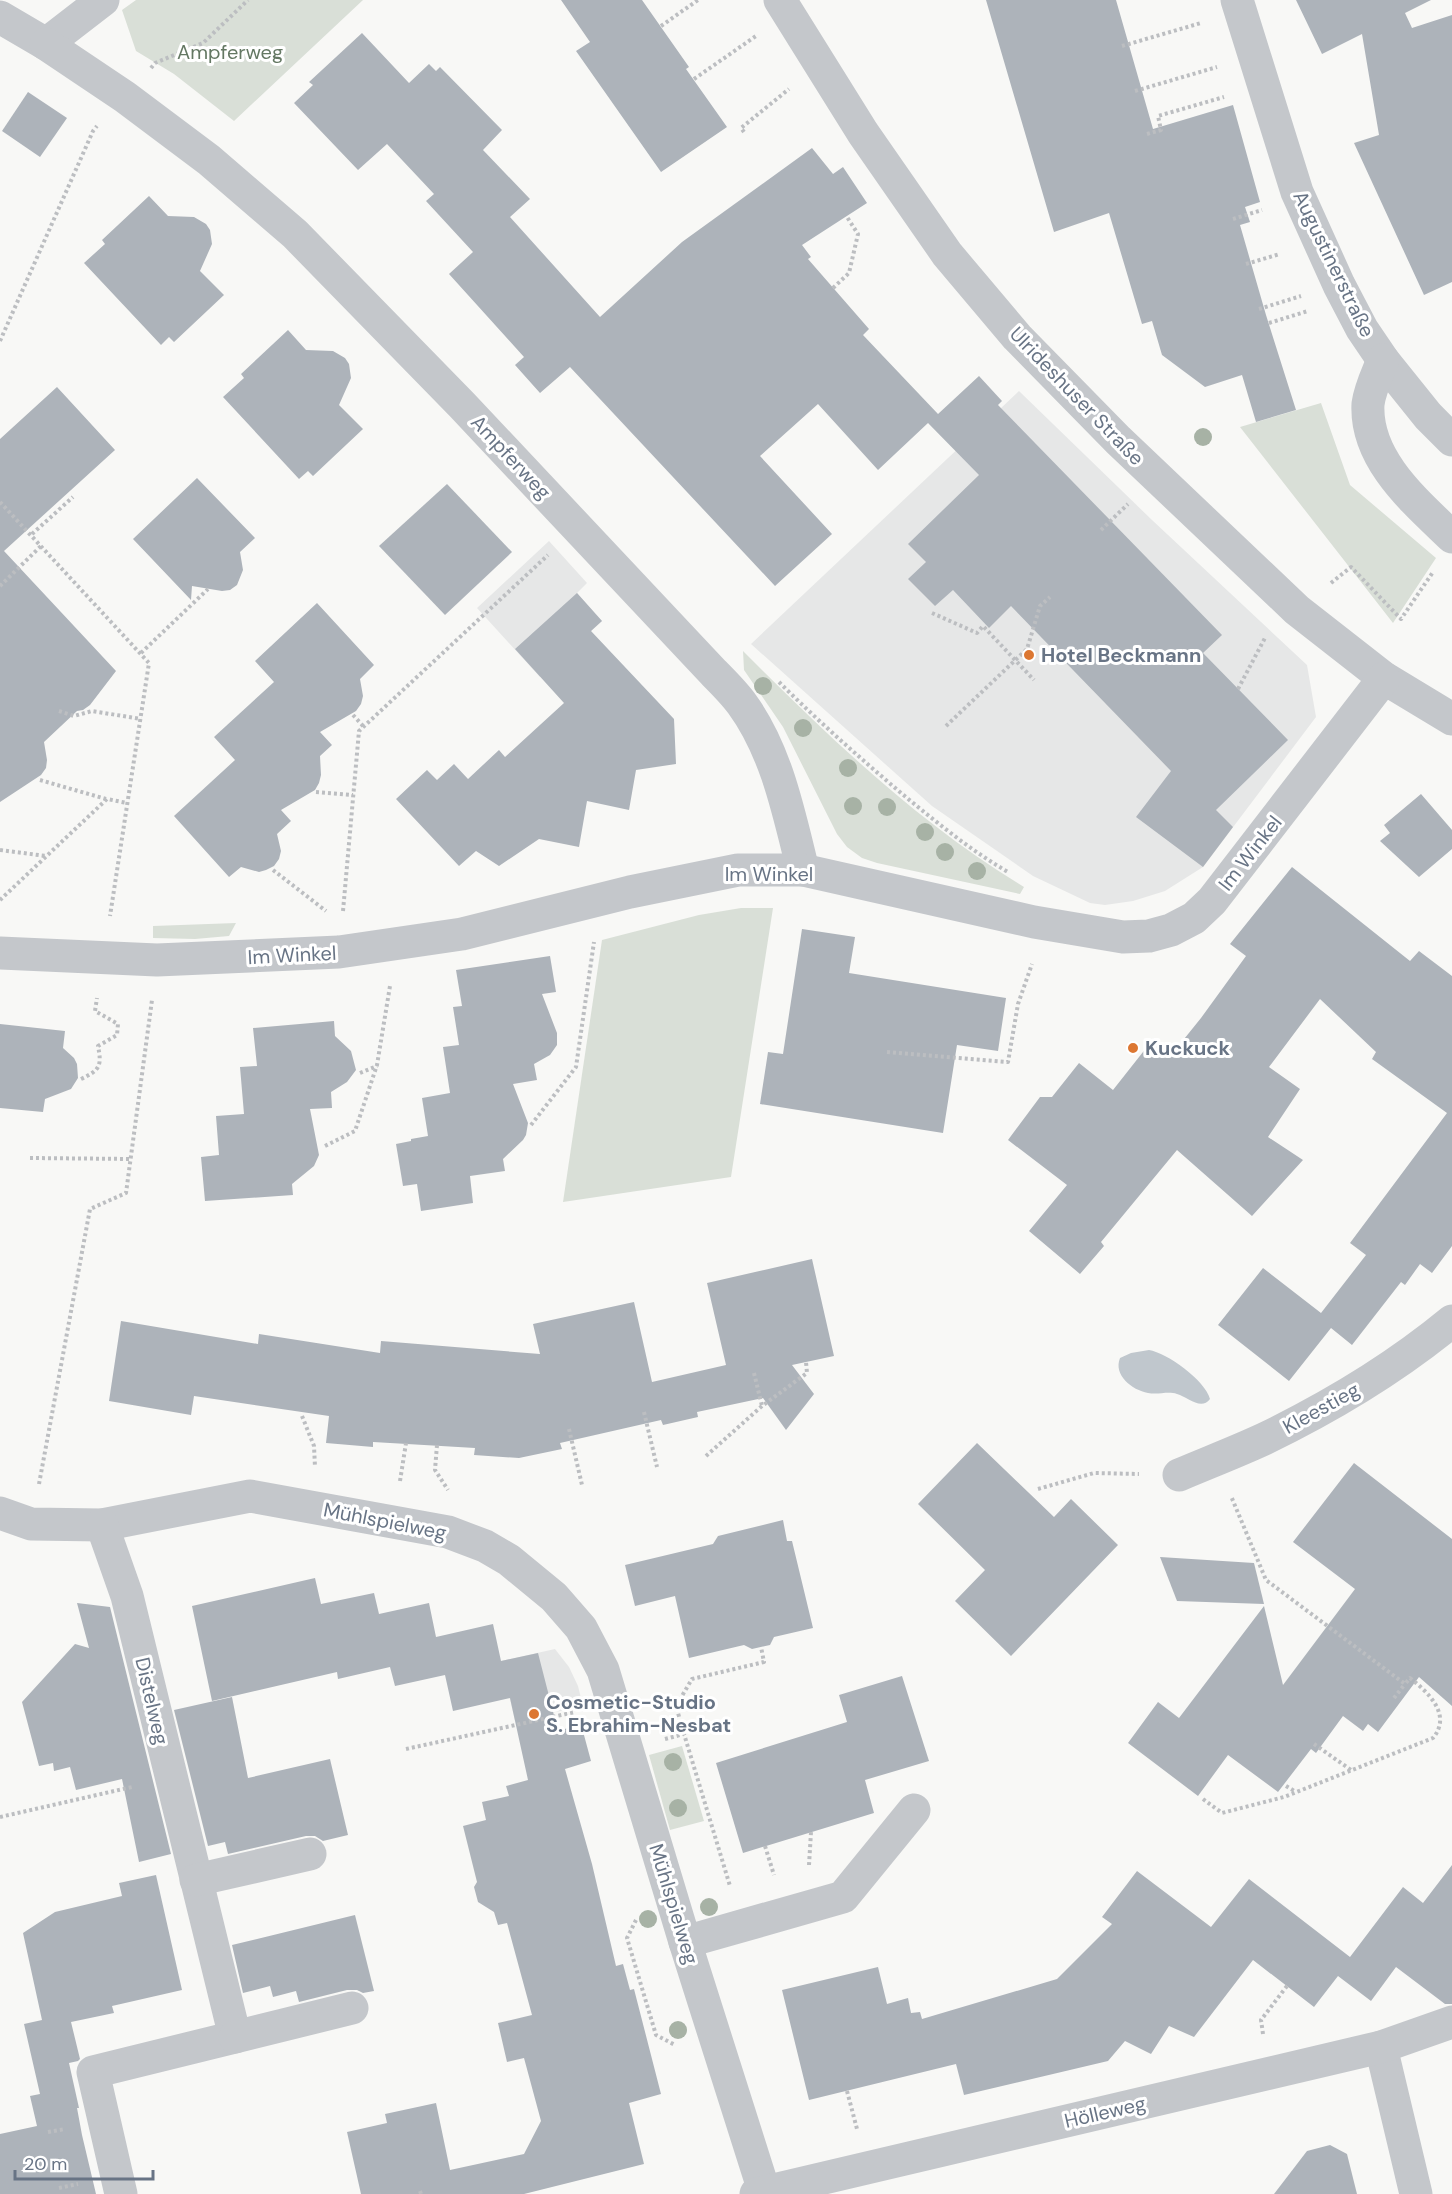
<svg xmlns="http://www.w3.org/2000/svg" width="1452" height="2194" viewBox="0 0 1452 2194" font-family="'DM Sans',sans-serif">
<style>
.built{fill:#e6e7e7}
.green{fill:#d9dfd7}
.water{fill:#c0c7cd}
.building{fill:#adb3ba}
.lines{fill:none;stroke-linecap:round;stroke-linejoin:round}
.path{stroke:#bcbec1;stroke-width:4;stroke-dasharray:3 3;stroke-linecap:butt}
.minor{stroke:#c4c7cb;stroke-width:33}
.tree{fill:#a7b2a5}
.poi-dot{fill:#dc7732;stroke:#fff;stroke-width:2}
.labels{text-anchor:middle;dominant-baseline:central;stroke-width:6;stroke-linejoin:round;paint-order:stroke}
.park-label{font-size:20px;fill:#647863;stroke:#fff}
.street-label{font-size:20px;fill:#687485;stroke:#fff}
.poi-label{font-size:20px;font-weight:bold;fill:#687485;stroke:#fff;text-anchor:start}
</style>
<rect width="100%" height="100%" fill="#f8f8f6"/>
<g class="built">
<path d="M 1019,391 L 1152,520 L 1307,665 L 1316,717 L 1203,867 L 1165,891 L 1133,901 L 1105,905 L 1090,903 L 1033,876 L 932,806 L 751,644 Z"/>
<path d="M 549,541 L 587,583 L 577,593 L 602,621 L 540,677 L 477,608 Z"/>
<path d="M 555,1649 L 569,1667 L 578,1686 L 583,1706 L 515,1721 L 501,1661 Z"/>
</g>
<g class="green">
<path d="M 136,0 L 363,0 L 234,121 L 174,74 L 136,51 L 122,10 Z"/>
<path d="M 1321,403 L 1350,485 L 1436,558 L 1393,623 L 1240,427 Z"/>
<path d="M 743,651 C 830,738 918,823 1024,887 L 1020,894 L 877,863 L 862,858 L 847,847 L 837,834 L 783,727 L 744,670 Z"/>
<path d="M 741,908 L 773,908 L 731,1177 L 563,1202 L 602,940 L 699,915 Z"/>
<path d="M 236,923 L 229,936 L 195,939 L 153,938 L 153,926 Z"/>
<path d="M 682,1746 L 704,1821 L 670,1830 L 649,1755 Z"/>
</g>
<path class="water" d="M 1149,1350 C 1167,1353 1205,1380 1210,1399 C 1201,1411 1188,1397 1177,1394 C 1168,1391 1158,1395 1148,1393 C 1132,1390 1113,1375 1120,1358 L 1131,1353 Z"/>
<g class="building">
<path d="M 561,0 L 642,0 L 689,67 L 686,69 L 727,127 L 661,172 L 576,51 L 590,42 Z"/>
<path d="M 986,0 L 1116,0 L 1153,129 L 1233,105 L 1260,202 L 1245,207 L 1250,222 L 1240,225 L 1266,315 L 1296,410 L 1256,422 L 1242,375 L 1205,387 L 1162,355 L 1152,321 L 1142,324 L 1109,213 L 1054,232 Z"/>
<path d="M 1296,0 L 1431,0 L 1405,13 L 1412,28 L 1452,15 L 1452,282 L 1424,295 L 1354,143 L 1379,135 L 1362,34 L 1322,54 Z"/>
<path d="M 362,33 L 409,83 L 429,64 L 436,71 L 440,67 L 502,130 L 483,150 L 530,199 L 510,217 L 600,317 L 682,242 L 812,148 L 833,174 L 843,167 L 867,203 L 802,245 L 811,257 L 808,259 L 869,329 L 863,335 L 938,414 L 979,376 L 1002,401 L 998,405 L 1222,635 L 1203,653 L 1288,740 L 1216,810 L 1233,827 L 1203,867 L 1136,817 L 1171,771 L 1011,606 L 989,628 L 953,590 L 935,606 L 908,579 L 926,562 L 908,544 L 979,475 L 928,423 L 878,470 L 818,404 L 760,456 L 832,534 L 775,586 L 570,367 L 540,393 L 515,365 L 524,357 L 449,274 L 473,252 L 426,201 L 434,194 L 387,144 L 358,170 L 294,103 L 313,85 L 309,82 Z"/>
<path d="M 28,92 L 67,118 L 40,157 L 2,131 Z"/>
<path d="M 149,196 L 168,216 L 194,217 L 206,224 L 210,230 L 212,244 L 200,271 L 224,295 L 174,342 L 169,337 L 161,345 L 84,263 L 105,244 L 102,240 Z"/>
<path d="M 288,330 L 306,350 L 333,351 L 345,358 L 349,364 L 351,378 L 339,405 L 363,429 L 313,476 L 308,471 L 299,479 L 223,397 L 244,378 L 241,374 Z"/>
<path d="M 57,387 L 115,450 L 4,551 L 116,671 L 90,705 L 83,710 L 77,711 L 44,742 L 47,760 L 46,768 L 41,775 L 0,802 L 0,439 Z"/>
<path d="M 197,478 L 255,538 L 240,552 L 243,570 L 237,585 L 230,590 L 222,591 L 192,586 L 191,600 L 133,539 Z"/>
<path d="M 447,484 L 512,552 L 445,615 L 379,546 Z"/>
<path d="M 577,593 L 602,621 L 591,631 L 674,719 L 676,764 L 636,770 L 629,810 L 587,801 L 579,847 L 539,839 L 499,866 L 476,851 L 459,866 L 396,799 L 427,770 L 437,780 L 454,764 L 468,779 L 499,750 L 505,757 L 564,703 L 515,649 Z"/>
<path d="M 317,603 L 374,665 L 360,679 L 363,696 L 361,704 L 356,711 L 320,732 L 332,745 L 320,756 L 321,775 L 319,783 L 315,790 L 281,810 L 291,821 L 277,834 L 281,851 L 279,859 L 274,866 L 266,870 L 259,872 L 241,867 L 229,877 L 174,816 L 235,760 L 214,737 L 274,682 L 255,661 Z"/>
<path d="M 1421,794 L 1452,830 L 1452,849 L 1419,877 L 1380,841 L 1390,833 L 1384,825 Z"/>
<path d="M 1292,867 L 1410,961 L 1419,951 L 1452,976 L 1452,1246 L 1432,1273 L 1420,1264 L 1405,1285 L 1401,1282 L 1352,1345 L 1331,1328 L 1289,1381 L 1218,1325 L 1263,1268 L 1321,1313 L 1366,1255 L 1350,1243 L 1447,1113 L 1372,1059 L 1376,1052 L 1320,999 L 1269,1067 L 1300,1089 L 1268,1137 L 1303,1160 L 1252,1216 L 1177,1150 L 1101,1242 L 1104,1246 L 1080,1274 L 1029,1231 L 1067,1185 L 1008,1140 L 1040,1097 L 1052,1097 L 1079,1063 L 1113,1090 L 1154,1038 L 1172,1054 L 1201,1018 L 1246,956 L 1230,944 Z"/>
<path d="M 802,929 L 855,937 L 849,973 L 1006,998 L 998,1051 L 957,1045 L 943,1133 L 760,1104 L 768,1052 L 783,1054 Z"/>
<path d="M 550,956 L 556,992 L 542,994 L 557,1033 L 557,1045 L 550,1055 L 534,1064 L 537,1080 L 513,1084 L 528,1123 L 526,1135 L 523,1140 L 503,1159 L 505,1171 L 470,1176 L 473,1203 L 421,1211 L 417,1184 L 403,1186 L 396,1144 L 411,1141 L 411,1139 L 428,1136 L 422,1098 L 450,1093 L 443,1047 L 459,1045 L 453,1007 L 462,1006 L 456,970 Z"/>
<path d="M 334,1021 L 335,1036 L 351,1051 L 356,1070 L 347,1082 L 331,1092 L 332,1108 L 310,1109 L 319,1155 L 314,1166 L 292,1184 L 293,1195 L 205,1201 L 201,1157 L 219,1155 L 216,1116 L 244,1114 L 240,1067 L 257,1066 L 253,1028 Z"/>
<path d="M 0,1024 L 65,1031 L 63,1048 L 74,1058 L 77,1064 L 78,1078 L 71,1089 L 45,1099 L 43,1112 L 0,1108 Z"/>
<path d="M 812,1259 L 834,1356 L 792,1365 L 814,1394 L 786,1430 L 763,1398 L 697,1412 L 698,1417 L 663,1425 L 661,1420 L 560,1443 L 562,1449 L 519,1458 L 474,1455 L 475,1448 L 373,1442 L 373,1447 L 326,1443 L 329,1416 L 194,1396 L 191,1415 L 109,1401 L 121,1321 L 258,1344 L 259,1334 L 380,1353 L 381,1341 L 540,1354 L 533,1324 L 634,1302 L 652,1382 L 726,1365 L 707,1283 Z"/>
<path d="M 977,1443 L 1054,1517 L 1071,1499 L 1118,1545 L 1011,1656 L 955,1601 L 985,1570 L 918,1504 Z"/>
<path d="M 1354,1463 L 1452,1539 L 1452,1706 L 1419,1677 L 1378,1732 L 1368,1724 L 1363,1731 L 1343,1716 L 1316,1753 L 1311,1749 L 1278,1792 L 1228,1755 L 1198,1796 L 1128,1743 L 1158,1702 L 1179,1718 L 1264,1606 L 1283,1685 L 1355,1589 L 1293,1542 Z"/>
<path d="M 783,1520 L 787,1541 L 792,1541 L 813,1628 L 774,1637 L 770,1645 L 752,1649 L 744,1645 L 689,1658 L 675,1596 L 635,1606 L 625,1565 L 713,1544 L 718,1536 Z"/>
<path d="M 1160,1557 L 1254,1563 L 1264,1604 L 1177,1601 Z"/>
<path d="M 315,1578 L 321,1604 L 374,1593 L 379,1614 L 429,1603 L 436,1637 L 493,1624 L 501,1661 L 538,1653 L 558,1731 L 581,1724 L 591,1761 L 565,1769 L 592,1864 L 616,1966 L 623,1964 L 630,1990 L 634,1989 L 661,2094 L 629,2103 L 644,2164 L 524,2194 L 361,2194 L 347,2132 L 387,2123 L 385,2114 L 436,2103 L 450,2170 L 524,2154 L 541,2121 L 524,2058 L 507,2062 L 498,2023 L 532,2015 L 507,1923 L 498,1925 L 494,1912 L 478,1902 L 474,1887 L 477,1882 L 463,1826 L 486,1820 L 482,1802 L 509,1796 L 506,1786 L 528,1780 L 510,1698 L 453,1711 L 445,1675 L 395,1686 L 390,1667 L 338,1679 L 337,1672 L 212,1701 L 192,1606 Z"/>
<path d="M 77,1603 L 110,1607 L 171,1854 L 139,1862 L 122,1779 L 76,1790 L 70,1767 L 54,1771 L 53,1763 L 39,1766 L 22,1702 L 75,1644 L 89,1648 Z"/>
<path d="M 902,1676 L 929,1761 L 865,1780 L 874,1813 L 743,1853 L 716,1763 L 847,1722 L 839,1695 Z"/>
<path d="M 232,1697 L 248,1778 L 330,1759 L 348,1835 L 323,1841 L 315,1836 L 306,1836 L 228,1854 L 225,1842 L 208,1846 L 174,1710 Z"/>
<path d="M 1452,1865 L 1452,2004 L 1445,2004 L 1396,1967 L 1371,2001 L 1338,1976 L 1314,2007 L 1253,1960 L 1194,2037 L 1169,2026 L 1151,2054 L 1125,2041 L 1108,2061 L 964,2095 L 956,2064 L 809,2100 L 782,1990 L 878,1967 L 887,2004 L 908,1998 L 911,2013 L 920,2012 L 922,2019 L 1057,1979 L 1112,1924 L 1102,1917 L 1137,1871 L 1211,1927 L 1249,1879 L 1350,1957 L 1403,1887 L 1423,1903 Z"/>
<path d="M 156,1875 L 182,1990 L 112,2006 L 114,2013 L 71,2022 L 80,2059 L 78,2061 L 69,2063 L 79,2108 L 77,2108 L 82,2135 L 96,2194 L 0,2194 L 0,2134 L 37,2126 L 30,2096 L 40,2094 L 24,2024 L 42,2020 L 23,1933 L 55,1912 L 122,1896 L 119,1883 Z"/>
<path d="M 355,1915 L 374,1991 L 363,1993 L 357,1990 L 347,1990 L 299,2002 L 296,1991 L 273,1997 L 270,1986 L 243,1993 L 232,1945 Z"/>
<path d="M 1330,2145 L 1347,2154 L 1357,2194 L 1274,2194 L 1307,2151 Z"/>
</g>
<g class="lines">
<g class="path">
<path d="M 661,26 L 698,0"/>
<path d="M 1122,46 L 1201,23"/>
<path d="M 151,68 L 155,63 L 203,43 L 248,0"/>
<path d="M 694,79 L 756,36"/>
<path d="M 1135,91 L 1217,67"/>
<path d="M 744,132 L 741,128 L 789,89"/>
<path d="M 1147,134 L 1161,130 L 1158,116 L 1224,97"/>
<path d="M 1233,219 L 1262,210"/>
<path d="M 1246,264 L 1280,254"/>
<path d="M 833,288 L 849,273 L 858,234 L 847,217"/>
<path d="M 1259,309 L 1301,296"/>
<path d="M 1269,323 L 1308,311"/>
<path d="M 0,341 L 93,131 L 97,126"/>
<path d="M 0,502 L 149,663 L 110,916"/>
<path d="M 1101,530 L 1128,504"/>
<path d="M 32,534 L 73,497"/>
<path d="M 1331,583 L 1351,567 L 1401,619 L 1433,572"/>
<path d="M 0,586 L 42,545"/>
<path d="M 932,613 L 977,633 L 983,626 L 1034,680"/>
<path d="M 141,653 L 208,589"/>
<path d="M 779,682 C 818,721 859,757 901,793 C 935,821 970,850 1008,872"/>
<path d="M 1238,689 L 1266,636"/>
<path d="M 59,711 L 74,716 L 92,711 L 141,719"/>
<path d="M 353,715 L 364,727"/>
<path d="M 946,726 L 1027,649 L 1040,606 L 1050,597"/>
<path d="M 40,780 L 106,799"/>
<path d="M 316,792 L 353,795"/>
<path d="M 0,850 L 46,856"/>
<path d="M 273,870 L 326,911"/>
<path d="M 0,900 L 107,799 L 127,803"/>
<path d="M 343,911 L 359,731 L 548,555"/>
<path d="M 887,1052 L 1008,1062 L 1018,1004 L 1032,964"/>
<path d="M 360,1073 L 377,1066"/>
<path d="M 81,1079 C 100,1070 102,1066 98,1046 L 117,1035 L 118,1024 L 95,1011 L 97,998"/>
<path d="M 531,1125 L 576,1067 L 594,942"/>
<path d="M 325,1146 L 355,1131 L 377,1065 L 390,986"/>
<path d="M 30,1158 L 131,1159"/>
<path d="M 754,1373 L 762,1406"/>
<path d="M 644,1412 L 657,1467"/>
<path d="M 302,1416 L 314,1446 L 315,1467"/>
<path d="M 569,1429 L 582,1485"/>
<path d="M 437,1445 L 435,1470 L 448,1490"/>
<path d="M 706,1456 L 762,1406 L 807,1373 L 806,1362"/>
<path d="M 400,1481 L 406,1443"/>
<path d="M 39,1484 L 90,1209 L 126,1193 L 152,1000"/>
<path d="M 1038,1489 L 1094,1473 L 1139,1474"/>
<path d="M 1394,1698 L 1405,1684"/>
<path d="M 684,1734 L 676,1706 L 692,1679 L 764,1662 L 761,1647"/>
<path d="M 665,1739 L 684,1734 L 730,1886"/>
<path d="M 1314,1744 L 1351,1770"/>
<path d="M 406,1749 L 575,1712"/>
<path d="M 1286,1786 L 1296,1792"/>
<path d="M 1203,1799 L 1222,1813 L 1284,1797 L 1433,1738 C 1452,1715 1429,1693 1410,1678 L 1405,1684 L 1266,1580 L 1231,1496"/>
<path d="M 0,1817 L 132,1787"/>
<path d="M 765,1846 L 774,1875"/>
<path d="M 809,1865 L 811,1832"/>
<path d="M 636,1920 L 627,1938 L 656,2035 L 675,2045"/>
<path d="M 1263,2034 L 1261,2020 L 1287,1986"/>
<path d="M 847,2091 L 857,2129"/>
<path d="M 48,2132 L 65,2129"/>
<path d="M 59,2188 L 78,2184"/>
<path d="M 420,2191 L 421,2194"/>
</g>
<g class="minor">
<path d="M 780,0 L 863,133 L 947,254 L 1017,337 L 1118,440 L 1297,610 L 1384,678 L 1452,719"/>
<path d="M 1237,0 L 1297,192 L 1339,285 L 1362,329 L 1383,360 L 1428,416 L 1452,440"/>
<path d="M 0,17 L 46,44 L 103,0"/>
<path d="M 46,44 L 125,97 L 209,160 L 295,234 L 462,405 L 714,673 C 724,683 734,693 742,704 C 777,752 789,814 803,870"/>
<path d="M 1383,360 C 1377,375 1370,389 1368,404 C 1365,460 1416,502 1452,537"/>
<path d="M 0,953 L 157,960 L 339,952 L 462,934 L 630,892 L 738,870 L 803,870 L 1034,922 L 1123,937 L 1149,936 L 1171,930 L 1194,918 L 1212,901 L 1384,678"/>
<path d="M 1179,1475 C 1207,1463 1236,1452 1264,1439 C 1330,1407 1395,1368 1452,1321"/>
<path d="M 0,1513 L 31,1524 L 102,1525 L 250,1496 L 448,1532 L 485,1546 L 509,1560 L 554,1597 L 581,1628 L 603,1670 L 685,1942 L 765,2194"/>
<path d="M 102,1525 L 127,1596 L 235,2037 L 93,2072 L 121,2194"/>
<path d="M 196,1880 L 310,1854"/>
<path d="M 685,1942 L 843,1897 L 914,1810"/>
<path d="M 235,2037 L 352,2008"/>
<path d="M 1381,2047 L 1416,2194"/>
<path d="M 756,2194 L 1381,2047 L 1452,2022"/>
</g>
</g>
<g class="tree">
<circle cx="1203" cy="437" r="9"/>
<circle cx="763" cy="686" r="9"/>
<circle cx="803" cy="728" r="9"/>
<circle cx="848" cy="768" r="9"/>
<circle cx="853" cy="806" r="9"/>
<circle cx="887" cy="807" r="9"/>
<circle cx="925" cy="832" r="9"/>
<circle cx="945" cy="852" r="9"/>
<circle cx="977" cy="871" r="9"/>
<circle cx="673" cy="1762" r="9"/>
<circle cx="678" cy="1808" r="9"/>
<circle cx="709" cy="1907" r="9"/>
<circle cx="648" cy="1919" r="9"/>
<circle cx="678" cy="2030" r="9"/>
</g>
<g class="poi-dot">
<circle cx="1029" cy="655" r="6"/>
<circle cx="1133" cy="1048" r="6"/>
<circle cx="534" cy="1714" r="6"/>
</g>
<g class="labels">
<g class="park-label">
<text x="230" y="52">Ampferweg</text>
</g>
<g class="street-label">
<text transform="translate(1334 264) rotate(64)">Augustinerstraße</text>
<text transform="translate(1077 396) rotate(46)">Ulrideshuser Straße</text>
<text transform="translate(511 457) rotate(47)">Ampferweg</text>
<text transform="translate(1250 853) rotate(-52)">Im Winkel</text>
<text x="769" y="874">Im Winkel</text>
<text transform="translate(292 955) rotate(-3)">Im Winkel</text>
<text transform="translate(1321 1408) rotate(-29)">Kleestieg</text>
<text transform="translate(385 1521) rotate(11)">Mühlspielweg</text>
<text transform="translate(152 1701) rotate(77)">Distelweg</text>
<text transform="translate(674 1904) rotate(73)">Mühlspielweg</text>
<text transform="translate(1105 2112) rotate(-13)">Hölleweg</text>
</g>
<g class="poi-label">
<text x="1041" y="655">Hotel Beckmann</text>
<text x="1145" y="1048">Kuckuck</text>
<text x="546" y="1702">Cosmetic-Studio<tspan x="546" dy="23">S. Ebrahim-Nesbat</tspan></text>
</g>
</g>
<path d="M15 2170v9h138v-9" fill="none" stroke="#687485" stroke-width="3"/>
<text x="24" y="2170" font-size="18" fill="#687485" stroke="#ffffff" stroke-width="4.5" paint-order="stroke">20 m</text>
</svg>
